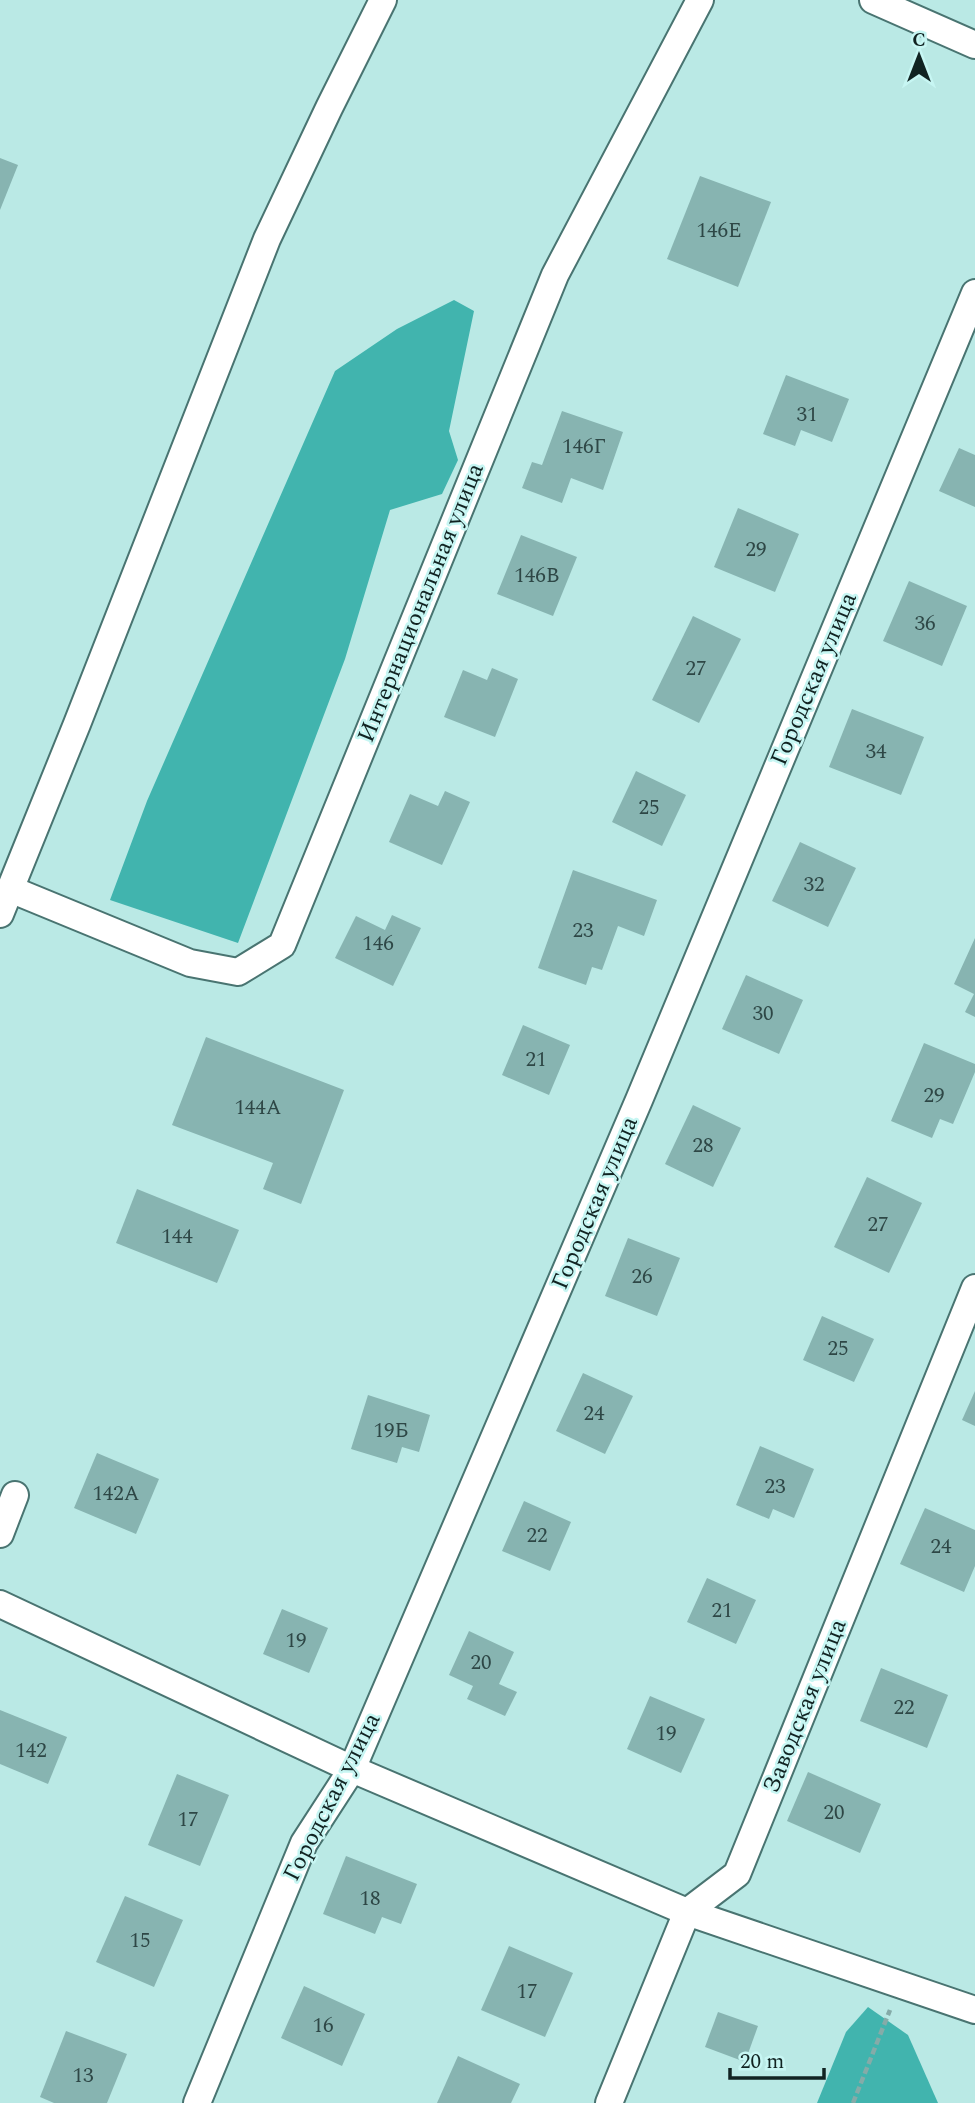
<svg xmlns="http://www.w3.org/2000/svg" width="975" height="2103" viewBox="0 0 975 2103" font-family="Spectral,serif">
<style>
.forest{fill:#41b4ae}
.building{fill:#87b4b1}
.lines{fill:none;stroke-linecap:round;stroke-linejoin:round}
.minor-casing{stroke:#497471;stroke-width:30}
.path{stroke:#85aba8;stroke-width:4.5;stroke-dasharray:7 3.5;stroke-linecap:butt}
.minor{stroke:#fff;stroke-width:26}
.labels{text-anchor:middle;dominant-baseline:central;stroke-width:5;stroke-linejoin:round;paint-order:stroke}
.number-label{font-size:21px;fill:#2e4746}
.street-label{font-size:24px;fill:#112322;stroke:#c7f6f3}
</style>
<rect width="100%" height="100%" fill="#bae9e5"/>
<g class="forest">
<path d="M 454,300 L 474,311 L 449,431 L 458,460 L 442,494 L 390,510 L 345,659 L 238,943 L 110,900 L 147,801 L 335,371 L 397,329 Z"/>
<path d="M 868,2007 L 908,2035 L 938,2103 L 817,2103 L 846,2032 Z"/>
</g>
<g class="building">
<path d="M 0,158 L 18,165 L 0,210 Z"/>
<path d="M 700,176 L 771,202 L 738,287 L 667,259 Z"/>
<path d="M 786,375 L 849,399 L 832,442 L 801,430 L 795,446 L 763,434 Z"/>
<path d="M 562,411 L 623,432 L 603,490 L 571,478 L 562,503 L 522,488 L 532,462 L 542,465 Z"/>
<path d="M 959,448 L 975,455 L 975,507 L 939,491 Z"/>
<path d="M 738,508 L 799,534 L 775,592 L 714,567 Z"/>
<path d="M 521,535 L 577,557 L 553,616 L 497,594 Z"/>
<path d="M 909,581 L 967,606 L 942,666 L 883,641 Z"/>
<path d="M 693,616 L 741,639 L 699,723 L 652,700 Z"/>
<path d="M 492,668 L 518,679 L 495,737 L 444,717 L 463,670 L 487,680 Z"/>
<path d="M 852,709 L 924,737 L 901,795 L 829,767 Z"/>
<path d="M 636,771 L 686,795 L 662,846 L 612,822 Z"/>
<path d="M 445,791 L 470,802 L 442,865 L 389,842 L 410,794 L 438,806 Z"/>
<path d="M 800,842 L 856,868 L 828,927 L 772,901 Z"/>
<path d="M 573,870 L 657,900 L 644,936 L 618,926 L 602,970 L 592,967 L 586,985 L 538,968 Z"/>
<path d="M 392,915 L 421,928 L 393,986 L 335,958 L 356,916 L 385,930 Z"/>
<path d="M 975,938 L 975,1017 L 965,1012 L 974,994 L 954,984 Z"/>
<path d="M 746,975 L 803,1000 L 779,1054 L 722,1029 Z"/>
<path d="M 523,1025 L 570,1045 L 549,1095 L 502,1075 Z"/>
<path d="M 206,1037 L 344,1090 L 301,1204 L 263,1189 L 273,1163 L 172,1125 Z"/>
<path d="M 924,1043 L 975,1064 L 975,1072 L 953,1124 L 940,1119 L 932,1138 L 891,1121 Z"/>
<path d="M 693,1105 L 741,1128 L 713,1187 L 665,1164 Z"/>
<path d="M 867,1177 L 922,1203 L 889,1273 L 834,1247 Z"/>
<path d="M 137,1189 L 239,1230 L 217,1283 L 116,1243 Z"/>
<path d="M 628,1238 L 680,1258 L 657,1316 L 605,1296 Z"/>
<path d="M 822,1316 L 874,1339 L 854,1382 L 803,1360 Z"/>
<path d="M 583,1373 L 633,1396 L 605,1454 L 556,1431 Z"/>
<path d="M 975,1391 L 975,1426 L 962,1420 Z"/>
<path d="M 368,1395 L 430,1415 L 419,1452 L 402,1447 L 397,1463 L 351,1449 Z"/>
<path d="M 760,1446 L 814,1469 L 794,1518 L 773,1509 L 769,1519 L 736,1505 Z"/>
<path d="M 97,1453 L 159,1479 L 136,1534 L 74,1508 Z"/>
<path d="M 524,1501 L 571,1522 L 550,1571 L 502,1551 Z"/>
<path d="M 925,1508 L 975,1530 L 975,1566 L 964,1592 L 900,1564 Z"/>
<path d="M 707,1578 L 756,1600 L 736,1644 L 687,1622 Z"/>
<path d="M 282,1609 L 328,1628 L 309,1673 L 263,1654 Z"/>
<path d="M 469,1631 L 514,1652 L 499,1684 L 517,1692 L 505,1716 L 467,1699 L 473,1686 L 449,1675 Z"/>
<path d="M 881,1668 L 948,1695 L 927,1748 L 860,1721 Z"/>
<path d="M 650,1696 L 705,1719 L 681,1773 L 627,1749 Z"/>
<path d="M 0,1710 L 67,1737 L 48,1784 L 0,1764 Z"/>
<path d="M 808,1772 L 881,1804 L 860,1853 L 787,1821 Z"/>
<path d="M 177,1774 L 229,1795 L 200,1866 L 148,1845 Z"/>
<path d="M 346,1856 L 417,1884 L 401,1924 L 382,1917 L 375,1934 L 323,1914 Z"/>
<path d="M 125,1896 L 183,1920 L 154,1987 L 96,1962 Z"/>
<path d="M 509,1946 L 573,1973 L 545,2037 L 481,2010 Z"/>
<path d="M 304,1986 L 365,2014 L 342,2066 L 281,2038 Z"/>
<path d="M 718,2012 L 758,2026 L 745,2062 L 705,2047 Z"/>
<path d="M 66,2031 L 127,2054 L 107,2103 L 54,2103 L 40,2097 Z"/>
<path d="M 458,2056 L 520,2084 L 511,2103 L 437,2103 Z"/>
</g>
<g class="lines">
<g class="minor-casing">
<g id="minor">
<path d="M 873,0 L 975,45"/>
<path d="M 10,889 L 190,963 L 238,972 L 282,945 L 555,275 L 700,0"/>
<path d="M 0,914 L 77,724 L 267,239 L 329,108 L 383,0"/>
<path d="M 0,1534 L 15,1495"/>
<path d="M 0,1604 L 352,1769 L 687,1912 L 975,2010"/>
<path d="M 197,2103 L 304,1843 L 352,1769 L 639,1100 L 975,293"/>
<path d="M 609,2103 L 687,1912 L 737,1874 L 975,1288"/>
</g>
</g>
<path class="path" d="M 853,2103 L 890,2010"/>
<use href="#minor" class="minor"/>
</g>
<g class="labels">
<g class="number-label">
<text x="719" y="231">146Е</text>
<text x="807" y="415">31</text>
<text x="584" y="447">146Г</text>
<text x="756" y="550">29</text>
<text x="537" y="576">146В</text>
<text x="925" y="624">36</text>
<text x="696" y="669">27</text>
<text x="876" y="752">34</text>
<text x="649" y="808">25</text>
<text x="814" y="885">32</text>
<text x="583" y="931">23</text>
<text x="378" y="944">146</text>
<text x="763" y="1014">30</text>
<text x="536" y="1060">21</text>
<text x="934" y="1096">29</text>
<text x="258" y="1108">144А</text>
<text x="703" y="1146">28</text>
<text x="878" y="1225">27</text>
<text x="177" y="1237">144</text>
<text x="642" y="1277">26</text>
<text x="838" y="1349">25</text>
<text x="594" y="1414">24</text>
<text x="391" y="1431">19Б</text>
<text x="775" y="1487">23</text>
<text x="116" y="1494">142А</text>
<text x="537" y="1536">22</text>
<text x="941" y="1547">24</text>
<text x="722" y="1611">21</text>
<text x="296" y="1641">19</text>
<text x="481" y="1663">20</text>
<text x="904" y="1708">22</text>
<text x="666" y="1734">19</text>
<text x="31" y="1751">142</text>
<text x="834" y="1813">20</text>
<text x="188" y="1820">17</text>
<text x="370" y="1899">18</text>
<text x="140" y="1941">15</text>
<text x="527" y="1992">17</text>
<text x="323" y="2026">16</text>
<text x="83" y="2076">13</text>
</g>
<g class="street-label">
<text transform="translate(421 603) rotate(-68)">Интернациональная улица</text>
<text transform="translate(814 679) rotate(-67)">Городская улица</text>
<text transform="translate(595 1203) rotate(-67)">Городская улица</text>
<text transform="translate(805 1706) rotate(-68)">Заводская улица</text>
<text transform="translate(332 1797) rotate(-63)">Городская улица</text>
</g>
</g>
<g transform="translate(919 56)" stroke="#c7f6f3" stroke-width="5" paint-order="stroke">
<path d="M0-5L12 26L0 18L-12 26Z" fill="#112322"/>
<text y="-10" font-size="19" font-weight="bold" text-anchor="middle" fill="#112322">С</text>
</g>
<path d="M730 2068v10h94v-10" fill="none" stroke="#112322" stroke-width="3.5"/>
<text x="740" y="2068" font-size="21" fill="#112322" stroke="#c7f6f3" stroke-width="5" paint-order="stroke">20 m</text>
</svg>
